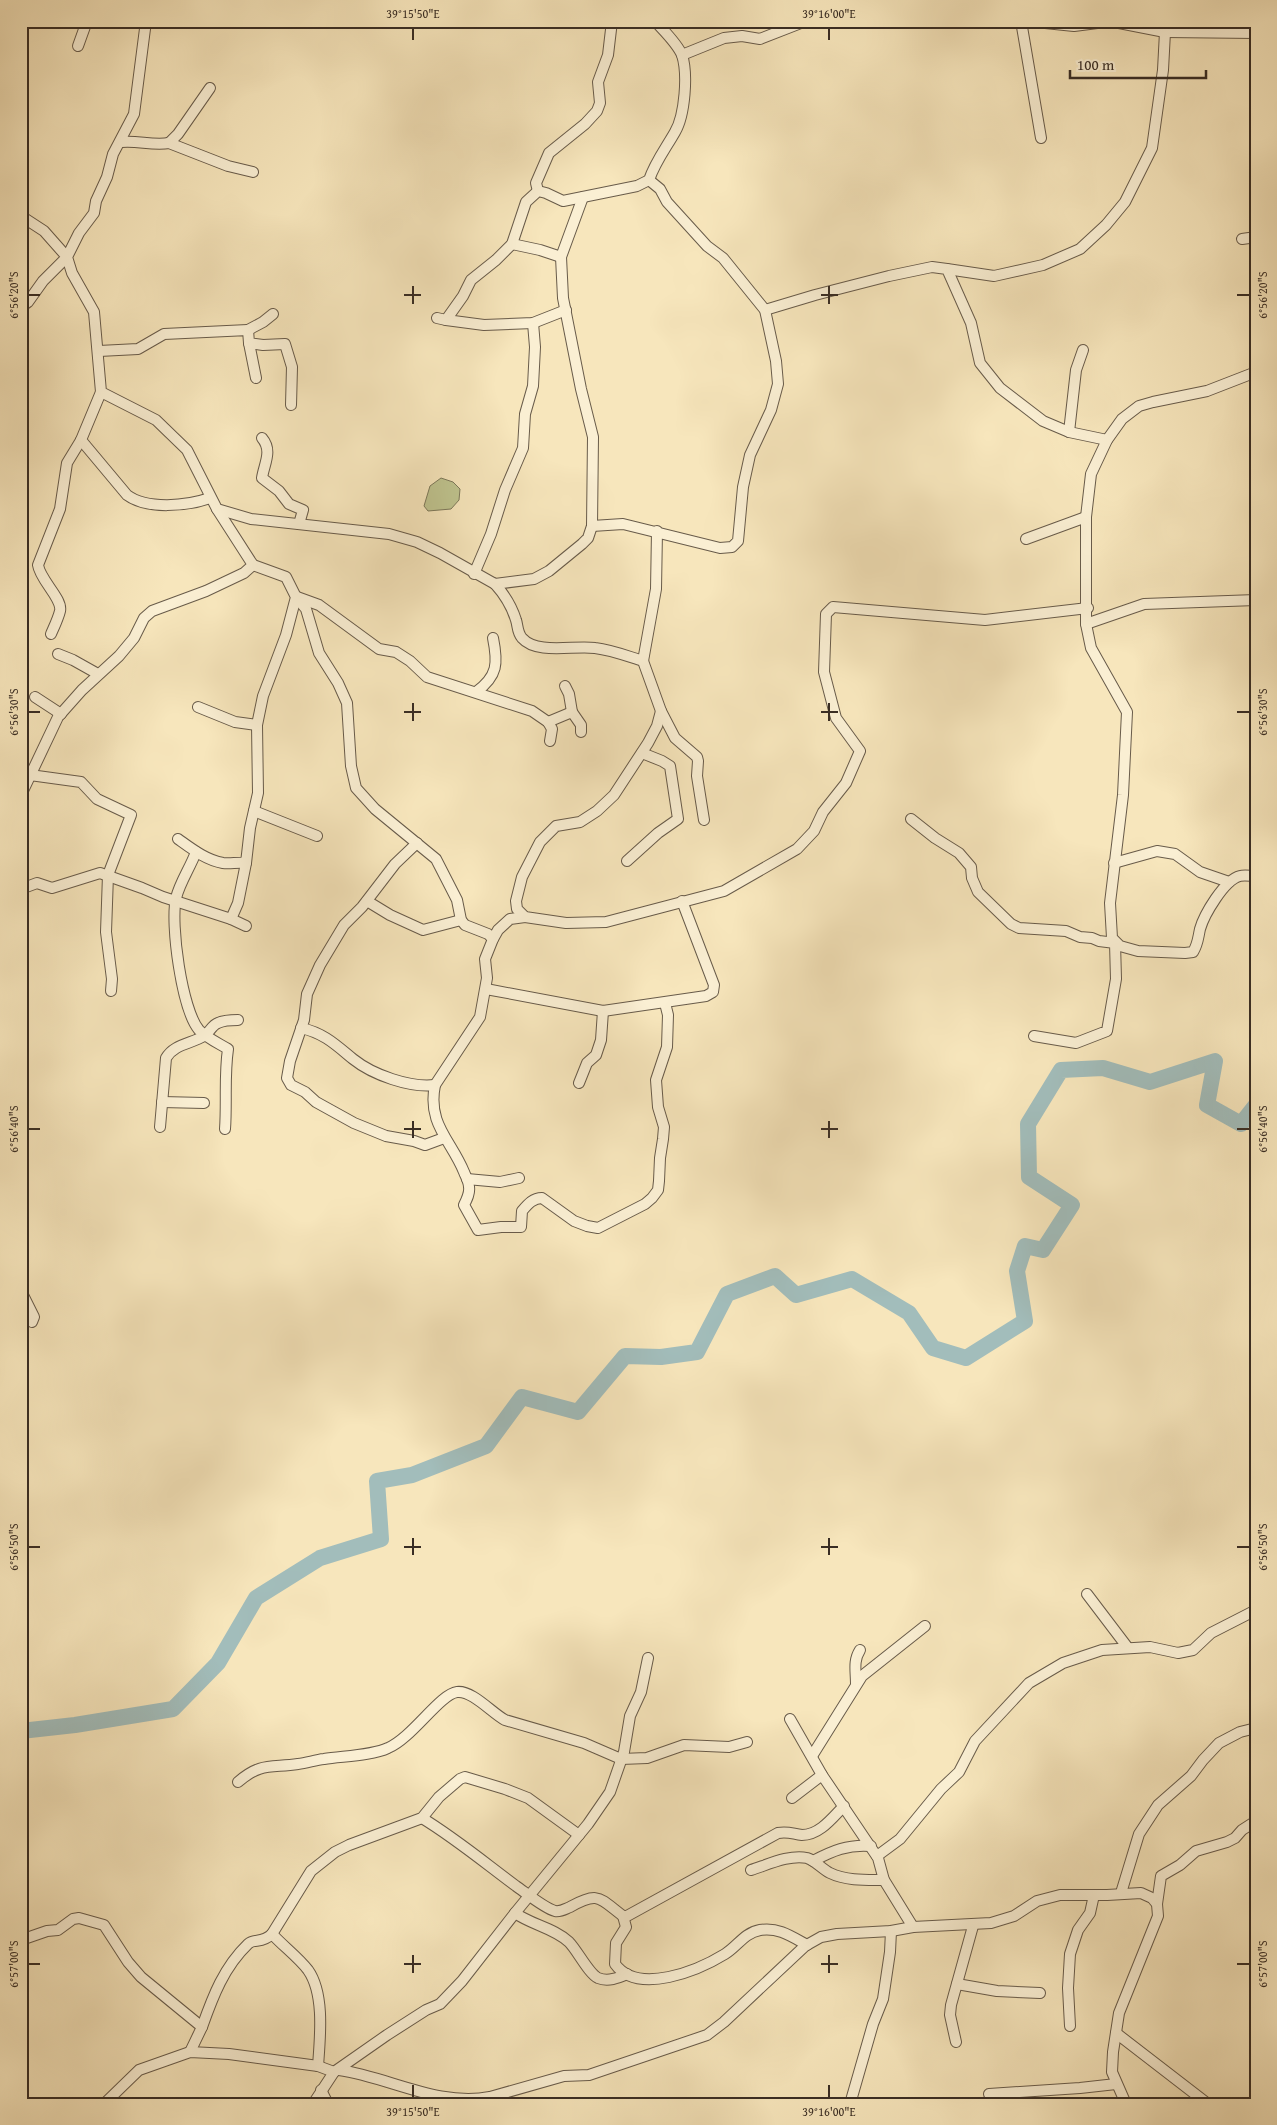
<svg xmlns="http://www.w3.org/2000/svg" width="1277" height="2125" viewBox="0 0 1277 2125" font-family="'Gentium Book Plus',serif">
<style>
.green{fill:#bfc48f;stroke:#7c785a}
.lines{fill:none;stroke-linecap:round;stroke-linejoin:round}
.river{stroke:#a2bdbb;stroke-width:16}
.street-casing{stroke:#685b4a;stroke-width:12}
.street{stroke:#faefd3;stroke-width:10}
.ticks{fill:none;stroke:#392d24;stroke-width:2}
.neatline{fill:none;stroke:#392d24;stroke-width:2}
.ticks-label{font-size:12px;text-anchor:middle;fill:#392d24}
</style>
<rect width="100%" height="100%" fill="#f7e6bc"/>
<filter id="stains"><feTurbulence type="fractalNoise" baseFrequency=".004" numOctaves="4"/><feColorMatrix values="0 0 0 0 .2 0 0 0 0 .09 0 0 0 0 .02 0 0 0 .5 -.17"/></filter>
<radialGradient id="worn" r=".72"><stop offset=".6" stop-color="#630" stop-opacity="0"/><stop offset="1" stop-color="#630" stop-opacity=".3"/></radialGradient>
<path class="green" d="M 441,478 L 453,482 L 460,489 L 459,500 L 451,509 L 428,511 L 424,506 L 430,486 Z"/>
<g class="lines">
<path class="river" d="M 21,1731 L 75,1725 L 173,1709 L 218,1663 L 256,1598 L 320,1558 L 381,1539 L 377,1481 L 412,1475 L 486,1446 L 522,1397 L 578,1412 L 625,1356 L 661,1357 L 697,1352 L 727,1294 L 775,1276 L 796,1295 L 852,1279 L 909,1313 L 933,1348 L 966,1358 L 1025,1321 L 1017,1271 L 1025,1246 L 1043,1250 L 1072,1205 L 1029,1177 L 1028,1124 L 1061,1070 L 1103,1068 L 1150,1082 L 1215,1061 L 1207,1105 L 1241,1124 L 1256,1105"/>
<g class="street-casing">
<g id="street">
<path d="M 146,21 L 134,114 L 113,154 L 107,177 L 96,201 L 94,213 L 79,233 L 67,257 L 72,273 L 94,312 L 101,392 L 156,420 L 187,450 L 217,509 L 251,519 L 389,534 L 417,542 L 440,553 L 495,584 L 534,579 L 549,571 L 582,544 L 588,538 L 592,526 L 593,437 L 581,389 L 563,298 L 561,257 L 583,197"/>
<path d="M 1021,21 L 1041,138"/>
<path d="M 1026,21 L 1074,26 L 1105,22 L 1119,23 L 1165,32 L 1256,33"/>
<path d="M 78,46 L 87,21"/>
<path d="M 682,55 L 724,38 L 742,36 L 760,39 L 806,21"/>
<path d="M 121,142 C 137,140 153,146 169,143 L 228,166 L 253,172"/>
<path d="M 169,143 L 178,134 L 210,88"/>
<path d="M 538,191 L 536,183 L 549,153 L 585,124 L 597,111 L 600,103 L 598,82 L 608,55 L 612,21"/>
<path d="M 21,216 L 44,231 L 67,257 L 43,281 L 28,302 L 21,307"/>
<path d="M 1242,239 L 1256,237"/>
<path d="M 512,244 L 540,250 L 561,257"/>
<path d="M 947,269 L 994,276 L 1043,265 L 1080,249 L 1106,225 L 1125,202 L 1152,148 L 1163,70 L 1165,32"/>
<path d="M 765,310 L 815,295 L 889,276 L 932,267 L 947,269 L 971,323 L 980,363 L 1000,388 L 1043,421 L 1069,432 L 1107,440"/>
<path d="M 437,318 L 446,320 L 463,296 L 471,280 L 496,260 L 512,244 L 526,202 L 538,191 L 546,193 L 563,201 L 637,186 L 649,180 C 655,162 666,148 675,132 C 685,115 688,74 682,55 C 677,43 664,31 655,21"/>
<path d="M 446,320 L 484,325 L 533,323 L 566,310"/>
<path d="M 248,330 L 263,322 L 273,314"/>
<path d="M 249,343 L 256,378"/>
<path d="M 99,351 L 138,349 L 164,334 L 248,330 L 249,343 L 263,345 L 285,344 L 292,367 L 291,405"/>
<path d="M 1256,372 L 1207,391 L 1153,402 L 1139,406 L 1122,419 L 1107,440 L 1091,474 L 1086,517 L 1086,624 L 1144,604 L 1256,600"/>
<path d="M 101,392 L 81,440 L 127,495 C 147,510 187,506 210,498"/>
<path d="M 1069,432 L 1076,370 L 1083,350"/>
<path d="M 262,438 C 273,451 264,464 262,478 L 279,491 L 289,504 L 303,510 L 299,524"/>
<path d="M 592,526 L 623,524 L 720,548 L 732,547 L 738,541 L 743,487 L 750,455 L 771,410 L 778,384 L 776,361 L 765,310 L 723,258 L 707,246 L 667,202 L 660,189 L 649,180"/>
<path d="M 1026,539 L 1086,517"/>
<path d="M 474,574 L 491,534 L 505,490 L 523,448 L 525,414 L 533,386 L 535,347 L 533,323"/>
<path d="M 495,584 C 504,594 512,607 516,620 C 518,626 517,632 522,638 C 537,655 574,645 595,648 C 612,650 627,656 643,661 L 661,711 L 675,738 L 697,757 L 698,761 L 697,776 L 704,820"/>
<path d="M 296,597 L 306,609 L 319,653 L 338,683 L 347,703 L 351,766 L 356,788 L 375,809 L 436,859 L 457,900 L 461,920 L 465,925 L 488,934 L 493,939"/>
<path d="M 297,597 L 319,605 L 379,649 L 396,652 L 410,661 L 427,677 L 532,711 L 548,722 L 552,729 L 550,741"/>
<path d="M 1086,624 L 1091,648 L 1127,712 L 1123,795 L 1110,903 L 1112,938 L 1120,946 L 1138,951 L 1185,953 L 1193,952 C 1198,944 1198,938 1200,929 C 1204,915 1224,880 1240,876 C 1244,875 1251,876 1256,876"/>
<path d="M 51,634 C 54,627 58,619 60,611 C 63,599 40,580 38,565 L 60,509 L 67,463 L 81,440"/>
<path d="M 58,654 L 73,660 L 98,674"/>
<path d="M 643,661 L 656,589 L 657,531"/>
<path d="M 565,686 L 569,694 L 572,712"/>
<path d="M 476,692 C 498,676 498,663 493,638"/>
<path d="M 35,697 L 61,714"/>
<path d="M 198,707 L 235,722 L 257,725"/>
<path d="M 661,711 L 657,726 L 648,743 L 614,795 L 597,811 L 580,822 L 556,826 L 540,842 L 522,877 L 516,901 L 517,909 L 525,917 L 566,923 L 606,922 L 724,891 L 797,849 L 814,831 L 823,812 L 846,783 L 860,751 L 836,718 L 824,672 L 826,614 L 833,607 L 985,620 L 1088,608"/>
<path d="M 548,722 L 572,712 L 581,725 L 581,732"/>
<path d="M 30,775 L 81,782 L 97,799 L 131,815 L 108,875 L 106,932 L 112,979 L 111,991"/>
<path d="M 21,795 L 58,717 L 82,690 L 119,656 L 134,638 L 144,618 L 152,611 L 206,591 L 244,573 L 253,565 L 217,509"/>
<path d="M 254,811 L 317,836"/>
<path d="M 911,819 L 935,838 L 959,853 L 971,867 L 972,878 L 978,892 L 1011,924 L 1019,928 L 1066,931 L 1080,937 L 1092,938 L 1099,941 L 1115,943 L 1116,979 L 1107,1031 L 1076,1043 L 1034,1036"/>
<path d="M 178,839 C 192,849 206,860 223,863 C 230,864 238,862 246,863 L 250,828 L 258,793 L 257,725 L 263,696 L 286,635 L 296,597 L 286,577 L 253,565"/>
<path d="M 417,843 L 395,864 L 362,907 L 344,925 L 320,965 L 307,994 L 304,1020 L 290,1061 L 287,1078 L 291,1085 L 305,1092 L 316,1102 L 354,1123 L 386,1136 L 414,1141 L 425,1145 L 444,1138"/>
<path d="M 196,852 C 190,868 180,882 176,898 C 170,924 182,1010 199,1030 C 207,1038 218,1043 228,1049 C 224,1076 227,1102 225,1129"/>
<path d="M 627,861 L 658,833 L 678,819 L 670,766 L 662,761 L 642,753"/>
<path d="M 1114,863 L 1157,851 L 1175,854 L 1200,872 L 1229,882"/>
<path d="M 21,889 L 37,883 L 52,888 L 100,873 L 142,888 L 163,897 L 231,919 L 246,926"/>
<path d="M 367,901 L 390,915 L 423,930 L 461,920"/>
<path d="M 525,917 L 510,919 L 498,930 L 493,939 L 485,959 L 487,978 L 480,1017 L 435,1085 C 427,1124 451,1140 464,1172 C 466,1177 469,1182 469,1187 C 470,1193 467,1199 464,1205 L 478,1230 L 501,1227 L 521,1227 L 522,1211 C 528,1204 533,1198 542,1198 L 574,1221 L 587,1226 L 598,1228 L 645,1204 L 652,1198 L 658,1190 L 659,1181 L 660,1158 L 663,1139 L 664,1127 L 658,1107 L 656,1080 L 667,1047 L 668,1015 L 665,1003"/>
<path d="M 231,919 L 238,903 L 246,863"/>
<path d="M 486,989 L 603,1011 L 706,996 L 713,992 L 714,985 L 682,901"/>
<path d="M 301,1028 C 324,1033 336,1045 353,1059 C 373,1075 410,1088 435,1085"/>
<path d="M 579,1083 L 587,1063 L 596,1055 L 601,1040 L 603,1011"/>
<path d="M 162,1102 L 204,1103"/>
<path d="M 160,1127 L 166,1058 C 174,1044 191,1044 204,1036 C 209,1033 212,1025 218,1023 C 224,1020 231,1020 238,1020"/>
<path d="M 467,1179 L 500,1182 L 519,1178"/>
<path d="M 21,1291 L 34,1317 L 32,1322"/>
<path d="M 1087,1594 L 1128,1648"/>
<path d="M 856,1684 C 856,1671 853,1661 860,1650"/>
<path d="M 790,1719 L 822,1775 L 878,1858 L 884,1880 L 913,1927"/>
<path d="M 812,1756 L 862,1676 L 925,1626"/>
<path d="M 238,1782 C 261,1762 271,1768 298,1764 C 307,1763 315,1760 324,1759 C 342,1756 371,1756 388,1748 C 412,1738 440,1694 457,1692 C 472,1690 492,1713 505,1720 L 584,1743 L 621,1759 L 647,1758 L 684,1745 L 729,1747 L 747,1742"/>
<path d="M 792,1798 L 822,1775"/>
<path d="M 422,1818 C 455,1838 485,1863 516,1886 C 526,1893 544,1908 555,1911 C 561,1912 565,1909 570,1907 C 599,1891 599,1898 623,1916 L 627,1916 L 778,1833 C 788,1831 793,1834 802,1835 C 820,1835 833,1817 844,1806"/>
<path d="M 877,1856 L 900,1839 L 941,1789 L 959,1772 L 975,1741 L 1029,1683 L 1063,1663 L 1102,1650 L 1150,1647 L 1178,1653 L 1193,1650 L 1211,1633 L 1256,1610"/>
<path d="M 813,1861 C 832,1851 848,1844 871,1846"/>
<path d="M 751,1870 C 767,1865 790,1854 807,1858 C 816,1861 822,1869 830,1873 C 846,1881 867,1880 884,1880"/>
<path d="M 1121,1893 L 1139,1834 L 1158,1805 L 1191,1776 L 1203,1760 L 1219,1743 L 1240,1732 L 1256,1728"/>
<path d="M 1157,1904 L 1161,1876 L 1180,1865 L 1196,1851 L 1227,1842 L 1235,1838 L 1242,1830 L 1256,1821"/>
<path d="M 515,1913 C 532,1925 554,1928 569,1942 C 577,1950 589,1974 598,1978 C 608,1982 618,1978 627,1974"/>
<path d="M 623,1916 L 626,1927 L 616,1943 L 615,1964 C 638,1996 699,1970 725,1954 C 738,1946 744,1933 760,1930 C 778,1927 791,1936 807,1945"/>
<path d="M 272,1934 C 283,1946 298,1957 308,1970 C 325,1994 320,2038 318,2066"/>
<path d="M 21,1940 L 47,1931 L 58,1930 L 73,1919 L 79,1918 L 104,1925 L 128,1962 L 141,1977 L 202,2027 L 190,2052"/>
<path d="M 957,1984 L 997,1991 L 1040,1993"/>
<path d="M 1070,2026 L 1068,1988 L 1070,1954 L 1078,1930 L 1090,1913 L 1094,1895"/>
<path d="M 202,2027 C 213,1996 224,1967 248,1944 C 254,1938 262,1944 272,1934 L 311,1871 L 335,1852 L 349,1845 L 422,1818 L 439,1797 L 460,1779 L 465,1777 L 505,1789 L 528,1798 L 579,1835"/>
<path d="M 1116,2033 L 1208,2104"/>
<path d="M 956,2042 L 950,2015 L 951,2005 L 973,1926"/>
<path d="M 339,2070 C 389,2077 438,2107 490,2097 L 564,2076 L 589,2075 L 707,2035 L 724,2022 L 805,1946 L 821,1937 L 837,1934 L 891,1931 L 913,1927 L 991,1923 L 1014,1916 L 1037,1901 L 1060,1895 L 1107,1895 L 1141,1893 L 1152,1898 L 1157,1904 L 1158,1916 L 1119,2013 L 1113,2052 L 1112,2072 L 1126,2104"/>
<path d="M 321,2090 L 328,2104"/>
<path d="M 989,2094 L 1080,2088 L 1116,2084"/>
<path d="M 21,2102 L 24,2104"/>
<path d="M 104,2104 L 139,2070 L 190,2052 L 229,2054 L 318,2066 L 334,2072"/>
<path d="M 313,2104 L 334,2072 L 387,2035 L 426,2010 L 440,2004 L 462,1981 L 515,1913 L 588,1824 L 610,1792 L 624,1752 L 630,1716 L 641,1692 L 648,1658"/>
<path d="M 850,2104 L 873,2024 L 883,1999 L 890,1952 L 891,1931"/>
</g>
</g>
<use href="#street" class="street"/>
</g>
<path class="ticks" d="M 413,28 L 413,40M 829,28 L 829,40M 413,286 L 413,304M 829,286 L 829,304M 28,295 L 40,295M 404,295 L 421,295M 821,295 L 838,295M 1237,295 L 1250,295M 413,703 L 413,721M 829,703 L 829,721M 28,712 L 40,712M 404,712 L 421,712M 821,712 L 838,712M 1237,712 L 1250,712M 413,1121 L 413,1138M 829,1121 L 829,1138M 28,1129 L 40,1129M 404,1129 L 421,1129M 821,1129 L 838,1129M 1237,1129 L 1250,1129M 413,1538 L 413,1555M 829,1538 L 829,1555M 28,1547 L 40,1547M 404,1547 L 421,1547M 821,1547 L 838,1547M 1237,1547 L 1250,1547M 413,1955 L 413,1973M 829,1955 L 829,1973M 28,1964 L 40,1964M 404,1964 L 421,1964M 821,1964 L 838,1964M 1237,1964 L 1250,1964M 413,2085 L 413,2098M 829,2085 L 829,2098"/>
<rect width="1277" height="2125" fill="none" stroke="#f7e6bc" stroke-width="55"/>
<path d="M1070 70v8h136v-8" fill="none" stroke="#392d24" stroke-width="2.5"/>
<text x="1077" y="70" font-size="15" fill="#392d24" stroke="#faefd3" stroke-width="4" paint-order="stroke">100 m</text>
<rect x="28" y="28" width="1222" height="2070" class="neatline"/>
<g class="ticks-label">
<text x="413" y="18">39°15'50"E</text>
<text x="829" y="18">39°16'00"E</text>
<text transform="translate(14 295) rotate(-90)" y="4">6°56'20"S</text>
<text transform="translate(1263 295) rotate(-90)" y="4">6°56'20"S</text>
<text transform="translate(14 712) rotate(-90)" y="4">6°56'30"S</text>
<text transform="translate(1263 712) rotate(-90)" y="4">6°56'30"S</text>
<text transform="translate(14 1129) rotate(-90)" y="4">6°56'40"S</text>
<text transform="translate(1263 1129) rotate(-90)" y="4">6°56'40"S</text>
<text transform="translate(14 1547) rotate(-90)" y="4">6°56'50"S</text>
<text transform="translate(1263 1547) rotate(-90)" y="4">6°56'50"S</text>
<text transform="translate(14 1964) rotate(-90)" y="4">6°57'00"S</text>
<text transform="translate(1263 1964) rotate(-90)" y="4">6°57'00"S</text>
<text x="413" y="2116">39°15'50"E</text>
<text x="829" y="2116">39°16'00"E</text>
</g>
<rect width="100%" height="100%" filter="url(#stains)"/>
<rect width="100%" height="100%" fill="url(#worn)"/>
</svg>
